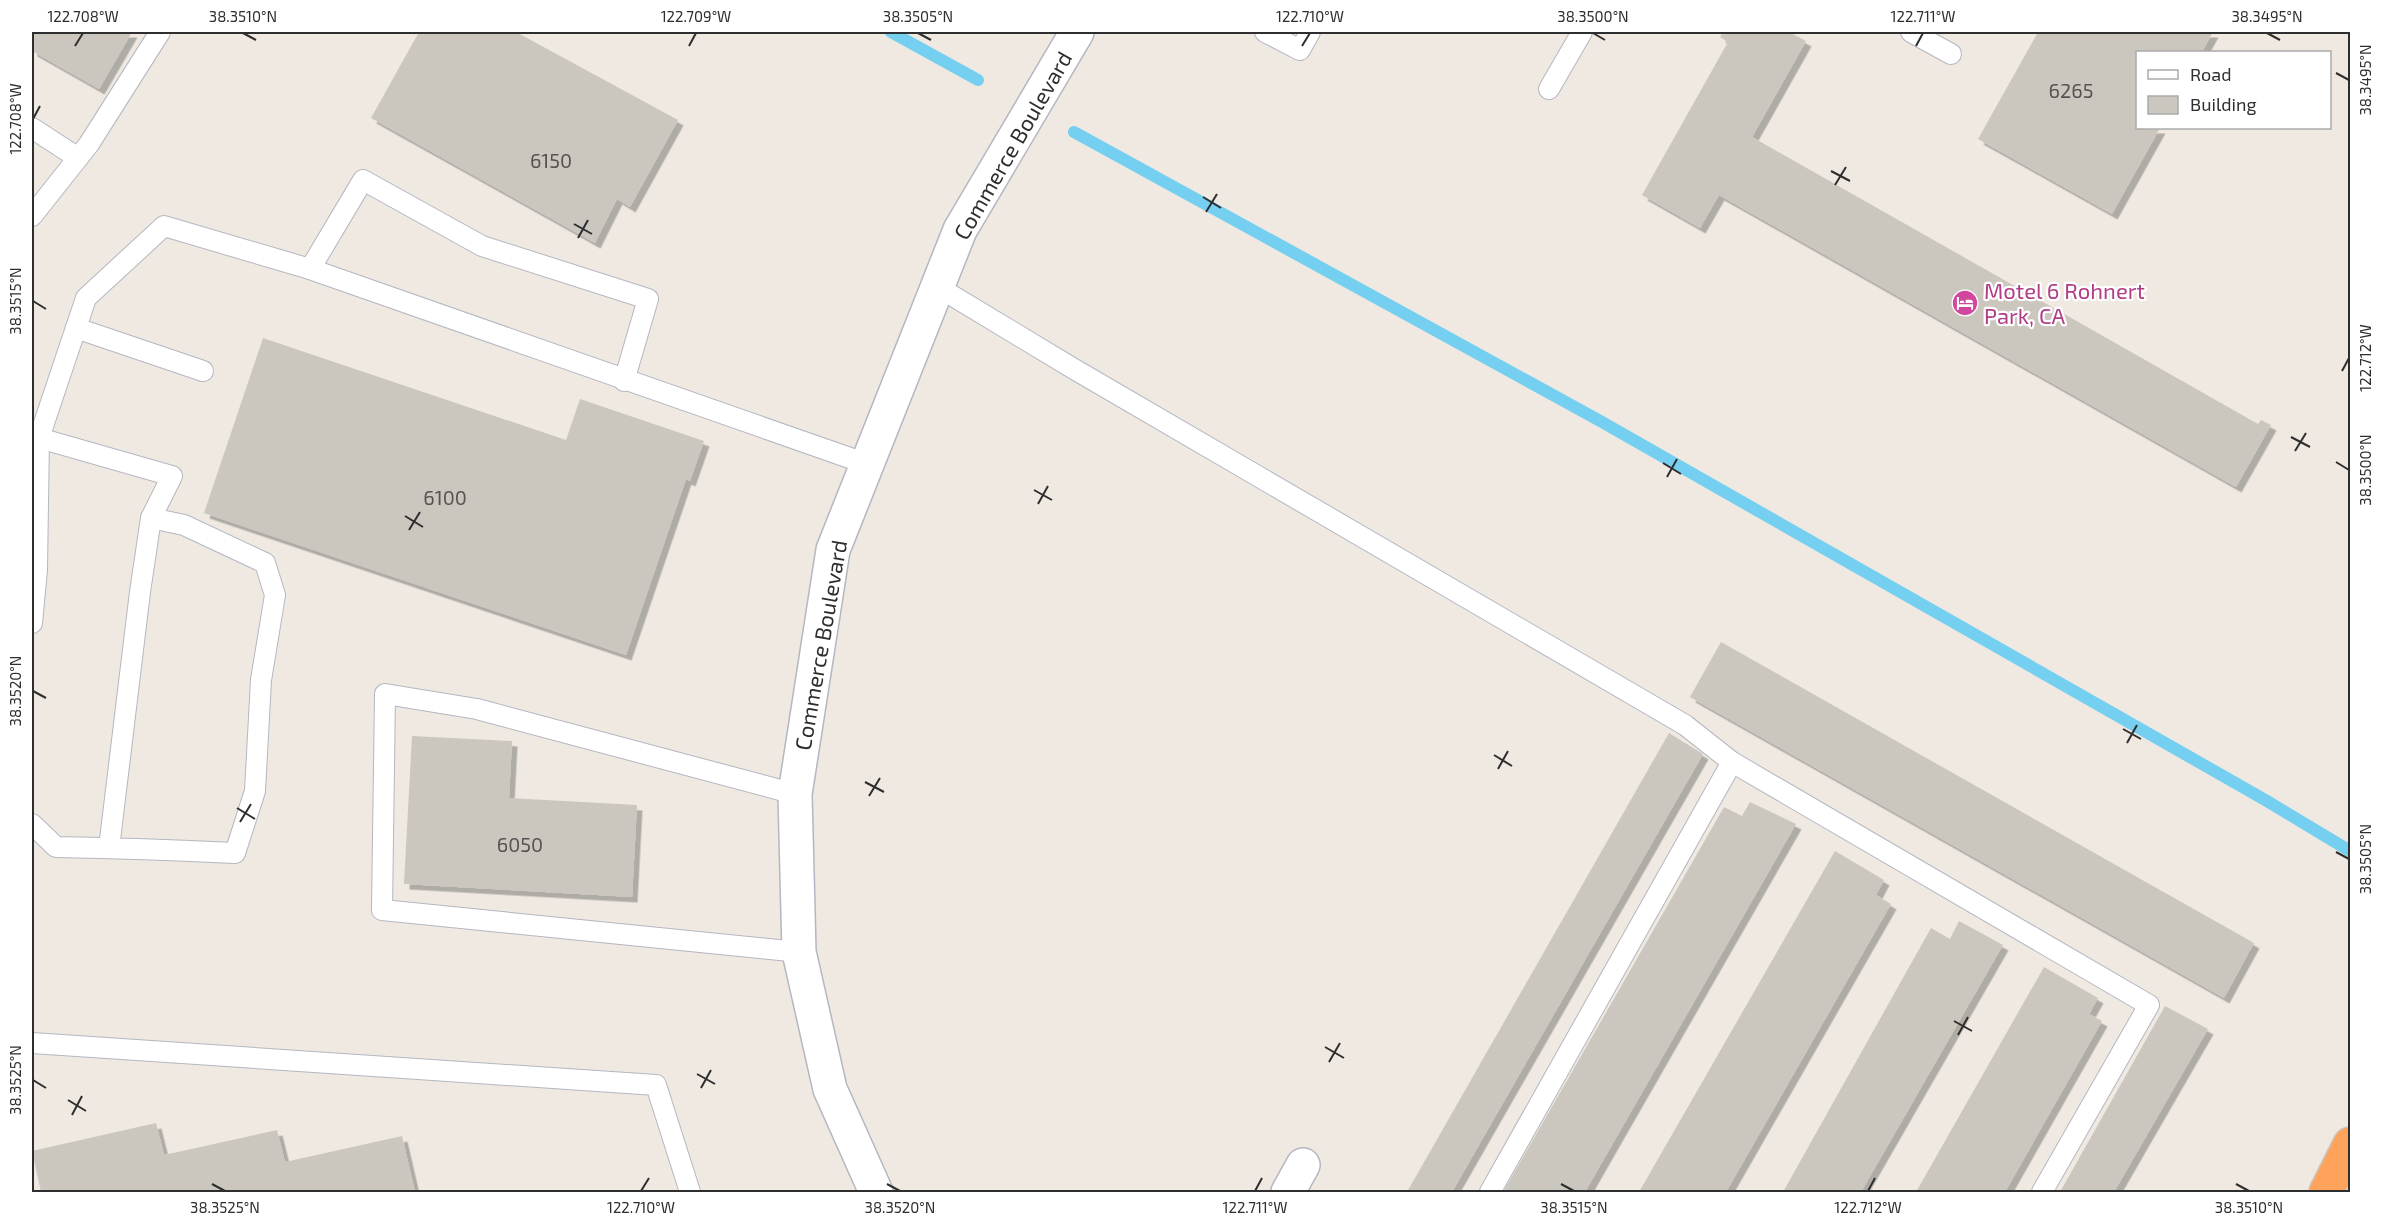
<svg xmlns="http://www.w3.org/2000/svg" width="2382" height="1224" viewBox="0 0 2382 1224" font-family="'Exo 2',sans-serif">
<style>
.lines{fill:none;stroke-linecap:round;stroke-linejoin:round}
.stream{stroke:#75cff0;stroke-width:12}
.building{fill:#cbc7bf;filter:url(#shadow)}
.lane-casing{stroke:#b4b7c1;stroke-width:22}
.street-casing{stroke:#b4b7c1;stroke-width:36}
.secondary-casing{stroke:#b4b7c1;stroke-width:36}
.highway-casing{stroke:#c9c9c9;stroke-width:36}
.lane{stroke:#fff;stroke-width:20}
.street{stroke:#fff;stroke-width:33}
.secondary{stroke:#fff;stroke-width:33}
.highway{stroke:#ffa35c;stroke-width:33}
.ticks{fill:none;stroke:#2e2e2e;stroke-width:2}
.labels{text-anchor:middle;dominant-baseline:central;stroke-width:4.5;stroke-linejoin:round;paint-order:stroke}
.number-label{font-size:20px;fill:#555452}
.street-label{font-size:22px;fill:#2e2e2e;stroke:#fff}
.hotel-label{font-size:22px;fill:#b23c85;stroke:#fff;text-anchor:start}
.neatline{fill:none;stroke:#2e2e2e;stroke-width:2}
.ticks-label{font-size:15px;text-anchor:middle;fill:#2e2e2e}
</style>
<defs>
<filter id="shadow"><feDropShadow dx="5.5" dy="5.5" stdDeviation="0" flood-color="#0004"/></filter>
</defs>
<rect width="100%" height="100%" fill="#efe9e1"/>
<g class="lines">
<g class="stream">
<path d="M 891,32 L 978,80"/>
<path d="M 1074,132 L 1602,422 L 2267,801 L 2350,851"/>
</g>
</g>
<g class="building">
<path d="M 32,32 L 132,32 L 99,89 L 32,51 Z"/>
<path d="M 419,32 L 516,32 L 678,120 L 630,207 L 617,199 L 595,243 L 371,118 Z"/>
<path d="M 1723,32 L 1789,32 L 1806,41 L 1752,137 L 2258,424 L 2261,420 L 2271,425 L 2236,487 L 1719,195 L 1700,228 L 1642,195 L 1728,42 L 1720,37 Z"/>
<path d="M 2038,32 L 2213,32 L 2202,52 L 2138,52 L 2138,128 L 2160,128 L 2112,214 L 1978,139 Z"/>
<path d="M 263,338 L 566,440 L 580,399 L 704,441 L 690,481 L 686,479 L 626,655 L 204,513 Z"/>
<path d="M 1721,642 L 2254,943 L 2224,998 L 1690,697 Z"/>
<path d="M 1669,733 L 1703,754 L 1452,1192 L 1407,1192 Z"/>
<path d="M 412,736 L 512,741 L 509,798 L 637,805 L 632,897 L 404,884 Z"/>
<path d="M 1750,802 L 1796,824 L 1585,1192 L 1503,1192 L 1724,807 L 1742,816 Z"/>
<path d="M 1835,851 L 1884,880 L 1876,895 L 1891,904 L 1726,1192 L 1639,1192 Z"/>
<path d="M 1959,921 L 2003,945 L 1861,1192 L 1783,1192 L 1931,928 L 1950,939 Z"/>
<path d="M 2044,967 L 2098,998 L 2089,1014 L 2102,1021 L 2005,1192 L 1916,1192 Z"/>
<path d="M 2165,1006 L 2208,1029 L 2114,1192 L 2060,1192 Z"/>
<path d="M 156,1123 L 164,1155 L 277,1130 L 285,1162 L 402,1136 L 415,1192 L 41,1192 L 32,1151 Z"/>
</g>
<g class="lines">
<g class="lane-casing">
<g id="lane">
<path d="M 1265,32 L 1300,50 L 1310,32"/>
<path d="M 1911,32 L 1951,54"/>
<path d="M 1549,89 L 1582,32"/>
<path d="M 32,128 L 78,158"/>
<path d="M 32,216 L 89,144 L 160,32"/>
<path d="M 938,287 L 1074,369 L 1685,725 L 1732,762"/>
<path d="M 76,328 L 203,371"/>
<path d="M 624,381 L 648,299 L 482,246 L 363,180 L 310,269 L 867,464"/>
<path d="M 151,518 L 172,476 L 39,438 L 86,298 L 164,226 L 310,269"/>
<path d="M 32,623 L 37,570 L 39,438"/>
<path d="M 795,794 L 477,709 L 385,694 L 382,910 L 799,952"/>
<path d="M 32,824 L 56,847 C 116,848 175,850 235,853 L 255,791 L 261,680 L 275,595 L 265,563 L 184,525 L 151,518 L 140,592 L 109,848"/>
<path d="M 32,1043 L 656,1085 L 690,1192"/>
<path d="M 1490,1192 L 1732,762 L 2149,1005 L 2042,1192"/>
</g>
</g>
<g class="street-casing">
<path id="street" d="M 1288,1192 L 1303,1165"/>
</g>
<g class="secondary-casing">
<path id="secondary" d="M 876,1192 L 830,1089 L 799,952 L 795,794 L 833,550 L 960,230 L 1077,32"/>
</g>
<g class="highway-casing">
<path id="highway" d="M 2326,1192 L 2350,1144"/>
</g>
<use href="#lane" class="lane"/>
<use href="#street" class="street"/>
<use href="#secondary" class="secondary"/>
<use href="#highway" class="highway"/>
</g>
<path class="ticks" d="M 243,33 L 256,40M 918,33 L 931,40M 1593,33 L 1605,40M 2267,33 L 2280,40M 75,46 L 83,33M 689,46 L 696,33M 1302,46 L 1310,33M 1916,46 L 1923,33M 2336,73 L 2349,80M 33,119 L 40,106M 1831,171 L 1850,181M 1835,185 L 1846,167M 1203,197 L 1221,208M 1206,212 L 1217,194M 574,224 L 592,234M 578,238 L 588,220M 33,301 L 46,309M 2342,371 L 2349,358M 2291,437 L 2310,447M 2295,451 L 2306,433M 2336,462 L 2349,470M 1663,463 L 1681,474M 1667,477 L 1677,459M 1034,490 L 1052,500M 1038,504 L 1048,486M 405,516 L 423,527M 409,530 L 420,512M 33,691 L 46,698M 2123,729 L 2141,739M 2127,743 L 2137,725M 1494,755 L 1512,766M 1498,769 L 1508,751M 865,782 L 884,792M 869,796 L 880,778M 237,808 L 255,819M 240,822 L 251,804M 2336,852 L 2349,859M 1954,1021 L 1972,1031M 1958,1035 L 1968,1017M 1325,1047 L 1344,1058M 1329,1062 L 1340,1043M 697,1074 L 715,1084M 33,1080 L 46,1088M 701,1088 L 711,1070M 68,1100 L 86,1111M 72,1115 L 82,1096M 212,1184 L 225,1191M 887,1184 L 900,1191M 1561,1184 L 1574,1191M 2236,1184 L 2249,1191M 641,1191 L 649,1178M 1255,1191 L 1262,1178M 1868,1191 L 1875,1178"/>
<defs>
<g id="hotel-disc" transform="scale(1.35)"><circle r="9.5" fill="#d1479c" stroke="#fff"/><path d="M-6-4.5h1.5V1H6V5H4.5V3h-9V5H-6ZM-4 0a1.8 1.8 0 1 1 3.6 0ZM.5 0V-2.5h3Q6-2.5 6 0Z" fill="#fff"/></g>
</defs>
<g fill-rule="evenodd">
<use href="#hotel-disc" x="1965" y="303"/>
</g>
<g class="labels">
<g class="number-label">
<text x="2071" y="90">6265</text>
<text x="551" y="160">6150</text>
<text x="445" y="497">6100</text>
<text x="520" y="844">6050</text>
</g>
<g class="street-label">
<text transform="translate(1012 145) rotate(-60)">Commerce Boulevard</text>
<text transform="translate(820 645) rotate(-80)">Commerce Boulevard</text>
</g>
<g class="hotel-label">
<text x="1984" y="290">Motel 6 Rohnert<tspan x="1984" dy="25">Park, CA</tspan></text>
</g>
</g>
<rect width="2382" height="1224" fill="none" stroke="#ffffff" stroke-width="66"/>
<rect x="2136" y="51" width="195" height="78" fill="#ffffff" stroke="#ababab" stroke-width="1.5"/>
<rect x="2148" y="70" width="30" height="9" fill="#ffffff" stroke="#ababab" stroke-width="1.5"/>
<text x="2190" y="81" font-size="18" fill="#2e2e2e">Road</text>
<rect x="2148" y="96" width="30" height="18" fill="#cbc7bf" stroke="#ababab" stroke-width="1.5"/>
<text x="2190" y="111" font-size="18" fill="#2e2e2e">Building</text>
<rect x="33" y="33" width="2316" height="1158" class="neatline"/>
<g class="ticks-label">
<text x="83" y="22">122.708°W</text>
<text x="243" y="22">38.3510°N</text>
<text x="696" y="22">122.709°W</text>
<text x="918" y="22">38.3505°N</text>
<text x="1310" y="22">122.710°W</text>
<text x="1593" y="22">38.3500°N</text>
<text x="1923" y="22">122.711°W</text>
<text x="2267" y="22">38.3495°N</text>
<text transform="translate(2366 80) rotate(-90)" y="5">38.3495°N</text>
<text transform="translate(16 119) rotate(-90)" y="5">122.708°W</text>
<text transform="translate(16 301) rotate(-90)" y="5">38.3515°N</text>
<text transform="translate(2366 358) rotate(-90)" y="5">122.712°W</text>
<text transform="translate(2366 470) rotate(-90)" y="5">38.3500°N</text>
<text transform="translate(16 691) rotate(-90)" y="5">38.3520°N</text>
<text transform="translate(2366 859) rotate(-90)" y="5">38.3505°N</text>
<text transform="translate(16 1080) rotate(-90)" y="5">38.3525°N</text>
<text x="225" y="1213">38.3525°N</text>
<text x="641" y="1213">122.710°W</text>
<text x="900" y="1213">38.3520°N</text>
<text x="1255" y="1213">122.711°W</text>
<text x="1574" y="1213">38.3515°N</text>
<text x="1868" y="1213">122.712°W</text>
<text x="2249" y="1213">38.3510°N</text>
</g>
</svg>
